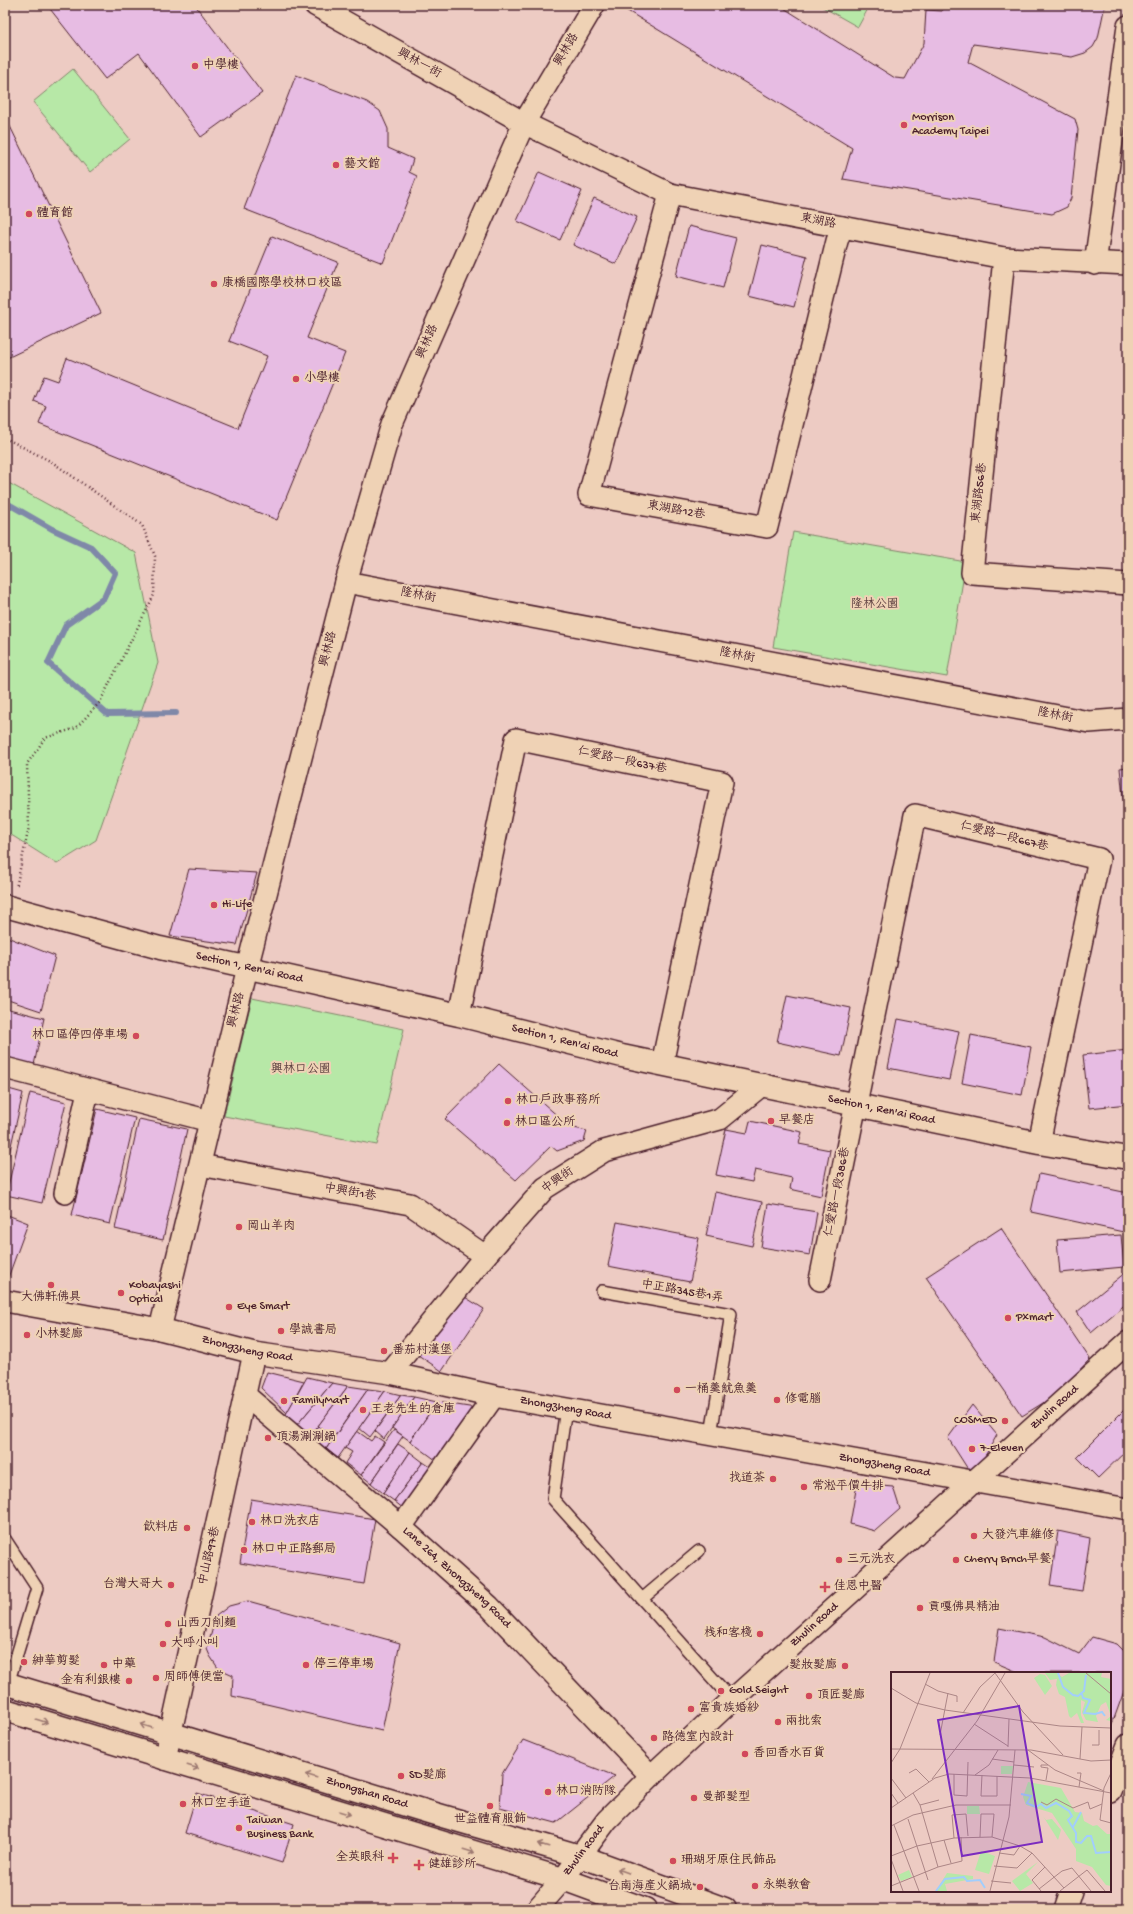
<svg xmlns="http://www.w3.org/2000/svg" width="1133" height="1914" viewBox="0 0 1133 1914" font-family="'Gochi Hand','LXGW WenKai TC',sans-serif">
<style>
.green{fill:#b7e8a7;stroke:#808469}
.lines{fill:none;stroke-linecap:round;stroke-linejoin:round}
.stream{stroke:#7f88a8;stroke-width:6}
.building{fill:#e7bce3;stroke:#4a1f2b}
.service-casing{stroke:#4a1f2b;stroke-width:14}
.minor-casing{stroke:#4a1f2b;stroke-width:24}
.secondary-casing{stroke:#4a1f2b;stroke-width:25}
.path{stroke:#4a1f2b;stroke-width:2.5;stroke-dasharray:1 3;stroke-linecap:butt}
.service{stroke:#efd2b5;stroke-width:11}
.minor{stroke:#efd2b5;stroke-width:21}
.secondary{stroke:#efd2b5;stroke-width:22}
.oneway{stroke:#9c7870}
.poi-dot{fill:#d1495b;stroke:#efd2b5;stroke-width:1.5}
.labels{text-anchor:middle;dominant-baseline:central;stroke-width:4;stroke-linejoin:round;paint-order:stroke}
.street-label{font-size:12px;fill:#4a1f2b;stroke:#efd2b5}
.poi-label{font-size:12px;fill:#4a1f2b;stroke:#efd2b5;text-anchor:start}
.park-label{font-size:12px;fill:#5a3d3e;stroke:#efd2b5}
.inset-river{fill:none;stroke:#a2cefc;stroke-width:2}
.inset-road{fill:none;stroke:#ac8686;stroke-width:1}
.view{fill:#7b2cbf;fill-opacity:0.15;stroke:#7b2cbf;stroke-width:2}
.inset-edge{fill:none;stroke:#4a1f2b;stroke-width:2}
</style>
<rect width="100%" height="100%" fill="#edcbc3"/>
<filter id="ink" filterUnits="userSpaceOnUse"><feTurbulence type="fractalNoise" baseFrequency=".025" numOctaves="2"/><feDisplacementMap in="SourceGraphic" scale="8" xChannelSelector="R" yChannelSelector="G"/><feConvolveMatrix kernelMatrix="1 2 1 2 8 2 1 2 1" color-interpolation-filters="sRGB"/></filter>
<g filter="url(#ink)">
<g class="green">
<path d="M 819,5 L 870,5 L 858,27 Z"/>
<path d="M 73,69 L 130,139 L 90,172 L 33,102 Z"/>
<path d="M 5,481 L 136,553 L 158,663 L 96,840 L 57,864 L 5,831 Z"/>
<path d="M 793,532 L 966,562 L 947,677 L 773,647 Z"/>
<path d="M 252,998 L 404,1029 L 377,1145 L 224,1116 Z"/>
</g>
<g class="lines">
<path class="stream" d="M 5,502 L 52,529 L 91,547 L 115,573 L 104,598 L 66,625 L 48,663 L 107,714 L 176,713"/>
</g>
<g class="building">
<path d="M 47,5 L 195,5 L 262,93 L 201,137 L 139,53 L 105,79 Z"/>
<path d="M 630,5 L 779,5 L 895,78 L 905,79 L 924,43 L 926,10 L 942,11 L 945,5 L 1105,5 L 1098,38 L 1093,47 L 1085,53 L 1072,57 L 973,44 L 968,62 L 1075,119 L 1078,130 L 1071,198 L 1067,207 L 1052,214 L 843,179 L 852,148 L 626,10 Z"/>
<path d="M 296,75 L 367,102 L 380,111 L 388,129 L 388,148 L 413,159 L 409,172 L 417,176 L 383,263 L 244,209 Z"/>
<path d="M 5,116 L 101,313 L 5,359 Z"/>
<path d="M 539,172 L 582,191 L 560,240 L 517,221 Z"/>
<path d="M 594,198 L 637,217 L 616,264 L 573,245 Z"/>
<path d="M 689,226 L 736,238 L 723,288 L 676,276 Z"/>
<path d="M 272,236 L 338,262 L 307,338 L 345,353 L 277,520 L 39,424 L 46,406 L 34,401 L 44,376 L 58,381 L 67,358 L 238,428 L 267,356 L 229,341 Z"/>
<path d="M 762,245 L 807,256 L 794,307 L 749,296 Z"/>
<path d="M 1128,767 L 1128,834 L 1127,834 L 1120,768 Z"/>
<path d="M 189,869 L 257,873 L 237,945 L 170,936 Z"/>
<path d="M 7,937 L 55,956 L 41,1011 L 5,999 L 5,939 Z"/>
<path d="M 787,995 L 851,1008 L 841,1056 L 777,1042 Z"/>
<path d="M 5,1008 L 44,1018 L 34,1065 L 5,1058 Z"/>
<path d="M 898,1019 L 959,1031 L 949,1080 L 888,1068 Z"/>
<path d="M 971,1035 L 1031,1047 L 1022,1095 L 962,1083 Z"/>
<path d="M 1128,1050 L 1128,1104 L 1089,1108 L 1083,1055 Z"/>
<path d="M 499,1064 L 570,1127 L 587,1131 L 584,1141 L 557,1151 L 551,1146 L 516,1180 L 445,1119 Z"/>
<path d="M 5,1088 L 23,1093 L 5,1172 Z"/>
<path d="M 30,1093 L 66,1102 L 42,1203 L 6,1195 Z"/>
<path d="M 97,1109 L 135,1118 L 110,1224 L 72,1215 Z"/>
<path d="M 139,1119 L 187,1129 L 163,1240 L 115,1229 Z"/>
<path d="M 750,1121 L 802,1132 L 799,1144 L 830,1150 L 821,1196 L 790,1189 L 792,1178 L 755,1170 L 752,1182 L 716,1175 L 726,1129 L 747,1133 Z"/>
<path d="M 1039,1174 L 1128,1193 L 1128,1233 L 1031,1212 Z"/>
<path d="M 715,1192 L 762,1202 L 752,1246 L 706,1236 Z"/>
<path d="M 768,1204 L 817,1212 L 810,1255 L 761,1247 Z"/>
<path d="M 5,1214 L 28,1223 L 5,1286 Z"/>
<path d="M 617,1222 L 699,1238 L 690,1282 L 608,1266 Z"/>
<path d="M 1001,1228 L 1090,1359 L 1056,1395 L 1022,1416 L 926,1277 Z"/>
<path d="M 1121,1235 L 1124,1267 L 1060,1273 L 1057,1240 Z"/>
<path d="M 1126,1272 L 1128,1274 L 1128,1302 L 1091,1333 L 1077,1312 Z"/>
<path d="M 460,1294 L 484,1309 L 442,1371 L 418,1355 Z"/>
<path d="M 267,1372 L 304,1381 L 287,1413 L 261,1388 Z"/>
<path d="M 307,1377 L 332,1383 L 296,1426 L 286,1414 Z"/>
<path d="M 332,1383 L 348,1386 L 309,1438 L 296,1426 Z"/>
<path d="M 348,1386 L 368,1389 L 334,1437 L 318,1426 Z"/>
<path d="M 368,1389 L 385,1391 L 338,1458 L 326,1449 Z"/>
<path d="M 385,1391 L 401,1395 L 370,1437 L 359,1428 Z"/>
<path d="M 401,1395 L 414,1397 L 384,1439 L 375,1431 Z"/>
<path d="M 414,1397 L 437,1402 L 410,1441 L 392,1428 Z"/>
<path d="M 437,1402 L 482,1409 L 444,1466 L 410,1441 Z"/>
<path d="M 972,1405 L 997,1435 L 973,1477 L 948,1438 Z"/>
<path d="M 1128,1406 L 1128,1449 L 1098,1478 L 1077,1457 Z"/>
<path d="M 318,1426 L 334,1437 L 326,1449 L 310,1436 Z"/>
<path d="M 394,1430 L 403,1436 L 371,1483 L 361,1475 Z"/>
<path d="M 357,1431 L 371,1441 L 375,1436 L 384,1442 L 361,1475 L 345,1463 L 352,1452 L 345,1448 Z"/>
<path d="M 398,1444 L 410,1452 L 383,1493 L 371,1483 Z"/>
<path d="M 410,1452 L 423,1462 L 394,1501 L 383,1493 Z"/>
<path d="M 423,1462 L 438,1472 L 409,1513 L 394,1501 Z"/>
<path d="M 857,1484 L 893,1487 L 900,1509 L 875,1531 L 850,1524 Z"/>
<path d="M 251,1499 L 375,1519 L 364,1584 L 240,1563 Z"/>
<path d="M 1058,1531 L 1090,1538 L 1082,1591 L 1050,1586 Z"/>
<path d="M 248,1601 L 400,1643 L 382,1731 L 232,1696 L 233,1675 L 218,1668 L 210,1656 L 207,1649 L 216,1616 L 229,1606 Z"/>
<path d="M 999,1628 L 1045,1637 L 1079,1654 L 1092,1637 L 1117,1644 L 1128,1655 L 1128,1680 L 1110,1730 L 1110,1673 L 1020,1673 L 994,1662 Z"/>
<path d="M 523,1740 L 615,1776 L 556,1823 L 500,1808 L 502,1774 Z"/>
<path d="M 197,1793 L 294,1824 L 282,1863 L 185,1833 Z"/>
</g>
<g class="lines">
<g class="service-casing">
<g id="service">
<path d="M 602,1291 L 731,1314 L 711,1434"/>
<path d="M 566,1408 L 553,1499 L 732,1700"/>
<path d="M 5,1539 L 37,1588 L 8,1684"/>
<path d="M 642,1599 L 699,1551"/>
</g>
</g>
<g class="minor-casing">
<g id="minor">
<path d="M 315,5 L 524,123 L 670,194 L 1004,258 L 1128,264"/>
<path d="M 670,194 L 589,495 L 767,527 L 837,241 L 842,227"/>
<path d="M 1004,258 L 972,573 L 1128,584"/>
<path d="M 1095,264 L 1128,26"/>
<path d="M 346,582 L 1089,722 L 1128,719"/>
<path d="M 459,1015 L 516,739 L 722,782 L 662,1064"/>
<path d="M 5,1068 L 210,1121"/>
<path d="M 200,1165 L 410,1204 L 485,1256"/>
<path d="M 65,1193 L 88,1091"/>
<path d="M 820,1280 L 915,815 L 1099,859 L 1039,1143"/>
<path id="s1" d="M 5,1301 L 160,1329 L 254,1353 L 390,1373 L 494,1396 L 1128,1509"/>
<path d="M 160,1329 L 247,968 L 346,582 L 392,424 L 524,123 L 594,5"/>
<path d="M 390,1373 L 485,1256 L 545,1188 L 604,1151 L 720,1119 L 763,1084"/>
<path id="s2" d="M 246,1396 L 401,1527 L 489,1606 L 651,1776"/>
<path d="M 401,1527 L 494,1396"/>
<path d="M 165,1759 L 254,1353"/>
<path d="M 1110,1791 L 1128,1745"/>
<path id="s3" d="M 537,1909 L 563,1879 L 607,1820 L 651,1776 L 732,1700 L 1128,1342"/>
<path d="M 1065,1909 L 1071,1891"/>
</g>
</g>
<g class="secondary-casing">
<g id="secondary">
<path id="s4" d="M 5,906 L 160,948 L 459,1015 L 622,1056 L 1039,1143 L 1128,1158"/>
<path id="s5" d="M 5,1683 L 432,1813 L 580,1856 L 725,1909"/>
<path d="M 5,1710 L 563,1879 L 645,1909"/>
</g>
</g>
<path class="path" d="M 5,438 L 52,462 L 142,525 L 155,556 L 154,595 L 100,702 L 76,728 L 45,738 L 27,764 L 29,827 L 16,888"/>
<use href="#service" class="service"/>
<use href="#minor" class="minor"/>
<use href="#secondary" class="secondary"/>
</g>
<defs><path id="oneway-shaft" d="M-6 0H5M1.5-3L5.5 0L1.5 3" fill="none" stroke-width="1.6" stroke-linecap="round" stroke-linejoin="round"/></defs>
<g class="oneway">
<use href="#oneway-shaft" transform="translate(42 1721) rotate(17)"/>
<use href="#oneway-shaft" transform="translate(146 1726) rotate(-163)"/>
<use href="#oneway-shaft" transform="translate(193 1767) rotate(17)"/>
<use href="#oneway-shaft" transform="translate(311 1776) rotate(-163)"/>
<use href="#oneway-shaft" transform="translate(345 1813) rotate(17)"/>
<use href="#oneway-shaft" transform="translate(543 1845) rotate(-164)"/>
<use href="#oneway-shaft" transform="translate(469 1851) rotate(17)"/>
<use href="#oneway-shaft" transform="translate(623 1871) rotate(-160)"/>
</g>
</g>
<g class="poi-dot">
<circle cx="195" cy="66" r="4"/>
<circle cx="904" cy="125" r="4"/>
<circle cx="336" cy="165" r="4"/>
<circle cx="29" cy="214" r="4"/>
<circle cx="214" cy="284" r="4"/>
<circle cx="296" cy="379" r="4"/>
<circle cx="214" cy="905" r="4"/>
<circle cx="136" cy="1036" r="4"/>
<circle cx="508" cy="1101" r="4"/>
<circle cx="771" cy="1121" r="4"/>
<circle cx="507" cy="1123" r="4"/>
<circle cx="239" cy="1227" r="4"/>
<circle cx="51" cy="1285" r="4"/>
<circle cx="121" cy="1293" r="4"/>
<circle cx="229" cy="1307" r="4"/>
<circle cx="1008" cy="1318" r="4"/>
<circle cx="281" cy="1331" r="4"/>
<circle cx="27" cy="1335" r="4"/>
<circle cx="384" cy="1351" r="4"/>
<circle cx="677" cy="1390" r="4"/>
<circle cx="777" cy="1400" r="4"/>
<circle cx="284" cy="1401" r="4"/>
<circle cx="363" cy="1410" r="4"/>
<circle cx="1005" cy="1421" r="4"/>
<circle cx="268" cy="1438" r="4"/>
<circle cx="972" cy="1449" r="4"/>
<circle cx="773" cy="1479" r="4"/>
<circle cx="804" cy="1487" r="4"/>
<circle cx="252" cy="1522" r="4"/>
<circle cx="187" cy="1528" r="4"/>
<circle cx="974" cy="1536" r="4"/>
<circle cx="244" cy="1550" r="4"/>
<circle cx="839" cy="1560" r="4"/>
<circle cx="956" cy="1560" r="4"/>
<circle cx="171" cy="1585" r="4"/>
<path d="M823 1581h4v4h4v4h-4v4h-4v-4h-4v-4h4z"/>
<circle cx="920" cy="1608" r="4"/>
<circle cx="168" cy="1624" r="4"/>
<circle cx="760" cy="1634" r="4"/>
<circle cx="163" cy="1644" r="4"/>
<circle cx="24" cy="1662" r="4"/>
<circle cx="104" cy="1665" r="4"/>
<circle cx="306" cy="1665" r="4"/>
<circle cx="845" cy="1666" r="4"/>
<circle cx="156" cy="1678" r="4"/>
<circle cx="129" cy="1681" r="4"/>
<circle cx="721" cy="1691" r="4"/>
<circle cx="809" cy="1696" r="4"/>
<circle cx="691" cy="1709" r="4"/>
<circle cx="778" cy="1722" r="4"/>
<circle cx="654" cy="1738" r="4"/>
<circle cx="745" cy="1754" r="4"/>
<circle cx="401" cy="1776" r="4"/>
<circle cx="548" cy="1792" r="4"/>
<circle cx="694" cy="1798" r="4"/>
<circle cx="183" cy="1804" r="4"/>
<circle cx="490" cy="1806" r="4"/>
<circle cx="239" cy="1828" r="4"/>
<path d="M391 1852h4v4h4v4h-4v4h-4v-4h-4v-4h4z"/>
<circle cx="673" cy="1861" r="4"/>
<path d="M417 1859h4v4h4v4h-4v4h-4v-4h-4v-4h4z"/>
<circle cx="755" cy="1886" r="4"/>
<circle cx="700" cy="1887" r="4"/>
</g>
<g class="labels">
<g class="street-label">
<text transform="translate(567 50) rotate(-59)">興林路</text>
<text transform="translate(419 64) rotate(29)">興林一街</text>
<text transform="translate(818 222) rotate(11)">東湖路</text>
<text transform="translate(428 342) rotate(-66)">興林路</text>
<text transform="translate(980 493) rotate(-84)">東湖路56巷</text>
<text transform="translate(676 511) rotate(10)">東湖路12巷</text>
<text transform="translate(418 596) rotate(11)">隆林街</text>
<text transform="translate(329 649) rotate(-76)">興林路</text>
<text transform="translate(737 656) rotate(11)">隆林街</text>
<text transform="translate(1055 716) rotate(11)">隆林街</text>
<text transform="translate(622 761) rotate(12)">仁愛路一段637巷</text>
<text transform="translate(1004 837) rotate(14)">仁愛路一段667巷</text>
<text stroke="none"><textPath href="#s4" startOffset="252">Section 1, Ren'ai Road</textPath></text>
<text transform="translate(237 1010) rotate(-76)">興林路</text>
<text stroke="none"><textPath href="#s4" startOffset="576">Section 1, Ren'ai Road</textPath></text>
<text stroke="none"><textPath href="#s4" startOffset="900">Section 1, Ren'ai Road</textPath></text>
<text transform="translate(558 1181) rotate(-35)">中興街</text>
<text transform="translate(838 1192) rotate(-79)">仁愛路一段386巷</text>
<text transform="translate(350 1193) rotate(10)">中興街1巷</text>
<text transform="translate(682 1292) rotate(10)">中正路345巷1弄</text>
<text stroke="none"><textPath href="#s1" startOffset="247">Zhongzheng Road</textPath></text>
<text stroke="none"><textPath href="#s1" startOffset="571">Zhongzheng Road</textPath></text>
<text stroke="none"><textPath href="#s3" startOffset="722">Zhulin Road</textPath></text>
<text stroke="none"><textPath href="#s1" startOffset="895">Zhongzheng Road</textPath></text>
<text transform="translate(210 1556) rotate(-77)">中山路97巷</text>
<text stroke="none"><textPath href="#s2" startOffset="278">Lane 264, Zhongzheng Road</textPath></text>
<text stroke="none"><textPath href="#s3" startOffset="398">Zhulin Road</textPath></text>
<text stroke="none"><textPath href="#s5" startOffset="378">Zhongshan Road</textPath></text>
<text stroke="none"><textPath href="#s3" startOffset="75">Zhulin Road</textPath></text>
</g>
<g class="poi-label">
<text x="203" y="66">中學樓</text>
<text x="912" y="118">Morrison<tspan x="912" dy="14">Academy Taipei</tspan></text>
<text x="344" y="165">藝文館</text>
<text x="37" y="214">體育館</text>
<text x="222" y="284">康橋國際學校林口校區</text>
<text x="304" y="379">小學樓</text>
<text x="222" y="905">Hi-Life</text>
<text x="128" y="1036" text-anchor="end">林口區停四停車場</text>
<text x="516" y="1101">林口戶政事務所</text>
<text x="779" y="1121">早餐店</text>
<text x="515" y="1123">林口區公所</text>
<text x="247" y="1227">岡山羊肉</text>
<text x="129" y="1286">Kobayashi<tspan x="129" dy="14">Optical</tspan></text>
<text x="51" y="1298" text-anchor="middle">大佛軒佛具</text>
<text x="237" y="1307">Eye Smart</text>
<text x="1016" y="1318">Pxmart</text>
<text x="289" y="1331">學誠書局</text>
<text x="35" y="1335">小林髮廊</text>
<text x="392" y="1351">番茄村漢堡</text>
<text x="685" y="1390">一桶羹魷魚羹</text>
<text x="785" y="1400">修電腦</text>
<text x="292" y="1401">FamilyMart</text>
<text x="371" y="1410">王老先生的倉庫</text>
<text x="997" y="1421" text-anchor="end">COSMED</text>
<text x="276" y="1438">頂湯涮涮鍋</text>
<text x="980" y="1449">7-Eleven</text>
<text x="765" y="1479" text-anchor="end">找道茶</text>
<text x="812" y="1487">常淞平價牛排</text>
<text x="260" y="1522">林口洗衣店</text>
<text x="179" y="1528" text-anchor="end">飲料店</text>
<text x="982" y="1536">大發汽車維修</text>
<text x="252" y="1550">林口中正路郵局</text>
<text x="847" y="1560">三元洗衣</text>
<text x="964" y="1560">Cherry Brnch早餐</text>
<text x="163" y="1585" text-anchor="end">台灣大哥大</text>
<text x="834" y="1587">佳恩中醫</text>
<text x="928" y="1608">貢嘎佛具精油</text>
<text x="176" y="1624">山西刀削麵</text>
<text x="752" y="1634" text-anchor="end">栈和客棧</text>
<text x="171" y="1644">大呼小叫</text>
<text x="32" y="1662">紳華剪髮</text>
<text x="112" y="1665">中藥</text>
<text x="314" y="1665">停三停車場</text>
<text x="837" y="1666" text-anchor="end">髮妝髮廊</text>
<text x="164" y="1678">周師傅便當</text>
<text x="121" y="1681" text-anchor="end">金有利銀樓</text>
<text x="729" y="1691">Gold Seight</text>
<text x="817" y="1696">頂匠髮廊</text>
<text x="699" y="1709">富貴族婚紗</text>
<text x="786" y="1722">兩批索</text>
<text x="662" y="1738">路德室內設計</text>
<text x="753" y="1754">香回香水百貨</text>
<text x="409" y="1776">SD髮廊</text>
<text x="556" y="1792">林口消防隊</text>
<text x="702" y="1798">曼都髮型</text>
<text x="191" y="1804">林口空手道</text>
<text x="490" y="1820" text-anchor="middle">世益體育服飾</text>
<text x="247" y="1821">Taiwan<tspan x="247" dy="14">Business Bank</tspan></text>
<text x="384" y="1858" text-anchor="end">全英眼科</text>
<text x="681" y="1861">珊瑚牙原住民飾品</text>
<text x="428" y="1865">健雄診所</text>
<text x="763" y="1886">永樂教會</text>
<text x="692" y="1887" text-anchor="end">台南海產火鍋城</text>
</g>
<g class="park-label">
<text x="875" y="605">隆林公園</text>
<text x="301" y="1070">興林口公園</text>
</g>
</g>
<g transform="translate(891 1672)">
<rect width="220" height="220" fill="#edcbc3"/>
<path d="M 154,1 L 166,1 L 171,5 L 178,1 L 211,1 L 210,5 L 220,7 L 220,49 L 215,48 L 220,44 L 215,30 L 210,33 L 205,44 L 207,50 L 195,48 L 191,40 L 194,30 L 190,28 L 190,43 L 193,51 L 190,51 L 186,41 L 180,46 L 178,44 L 174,25 L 168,22 L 165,13 L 166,7 L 159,8 ZM 149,2 L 154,3 L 161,14 L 154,23 L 143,6 ZM 110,94 L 122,94 L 121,102 L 110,102 ZM 137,110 L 170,116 L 184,140 L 191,141 L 193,149 L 202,154 L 206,153 L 216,162 L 220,162 L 220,214 L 215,213 L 201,195 L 185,189 L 185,177 L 161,141 L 135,133 L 132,125 ZM 76,134 L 88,134 L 89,142 L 76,142 ZM 152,144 L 155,148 L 161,147 L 170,158 L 167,168 ZM 90,179 L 104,184 L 98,202 L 84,198 ZM 147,190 L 135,202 L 142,211 L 129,219 L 121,209 ZM 18,198 L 21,205 L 10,209 L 7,203 ZM 56,201 L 82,204 L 82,207 L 54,212 L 56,219 L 45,219 Z" fill="#b7e8a7"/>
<path class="inset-river" d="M 167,1 L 172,15 L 182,23 L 187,24 L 193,19 L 195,3M 191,22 L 192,26 L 199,28 L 193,41 L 204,42 L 211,40 L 214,44M 130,122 L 140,124 L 136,131 L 138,132 L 145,135 L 150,132 L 155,136 L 165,131 L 178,139 L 181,144 L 177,148 L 185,161 L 185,170 L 190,171 L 196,164 L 200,164 L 205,181 L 220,180M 182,155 L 190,140M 45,219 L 54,207 L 73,205 L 76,209 L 89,208 L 94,216"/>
<path class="inset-road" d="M 104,1 L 132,40 L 172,83M 195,1 L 220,22M 34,12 L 47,19 L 66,24 L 66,30M 0,16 L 25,31 L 54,38 L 169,54 L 220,56M 72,41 L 89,15 L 104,1M 83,52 L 117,74M 49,63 L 57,21M 201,73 L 208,73 L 208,58M 117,75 L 118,47M 0,77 L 140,78 L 200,89 L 220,88M 137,78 L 164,98 L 213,119M 101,87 L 123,90M 189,87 L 191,55M 0,91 L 9,77 L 39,1M 123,93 L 143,95M 157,93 L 150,93 L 150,95 L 157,96M 18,101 L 25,97 L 38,110M 186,101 L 190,101 L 188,115M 220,101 L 213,116 L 209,148 L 220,151M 63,102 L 63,123 L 76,124 L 77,90M 84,103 L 98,93 L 107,78M 91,103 L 90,124 L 106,124 L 106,104M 0,106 L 15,126M 41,107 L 86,49 L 114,1M 155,108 L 157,96M 0,121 L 7,131M 22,121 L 29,133 L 47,195M 150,130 L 156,133 L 165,127 L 182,136 L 197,130 L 199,137 L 211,132M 29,133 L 48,128M 0,136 L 44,106 L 58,102 L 139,106 L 220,121M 17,147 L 37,208M 3,153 L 28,219M 0,154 L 22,143 L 65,133 L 120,133M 89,165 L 90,142 L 103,142 L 101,165M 63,166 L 61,143 L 75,142 L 77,164M 53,168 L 60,191M 108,181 L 123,183 L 129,174M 0,184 L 26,174 L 63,166 L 101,165 L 129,174 L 141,181 L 173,216M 0,187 L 12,219M 103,194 L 126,196 L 141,181M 100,209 L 120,211M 0,214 L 47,195 L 71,189 L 70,165M 148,217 L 171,199 L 181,196 L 200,219M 99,219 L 118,145 L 124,78M 150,219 L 141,208 L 154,195M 169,219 L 196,198 L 214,219"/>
<path class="view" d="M 128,34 L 151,170 L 71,184 L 47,48 Z"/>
<rect width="220" height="220" class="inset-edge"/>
</g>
<rect width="1133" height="1914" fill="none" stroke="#efd2b5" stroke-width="20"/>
<rect x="10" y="10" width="1113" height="1894" fill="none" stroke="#4a1f2b" stroke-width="1.5" filter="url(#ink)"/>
</svg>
